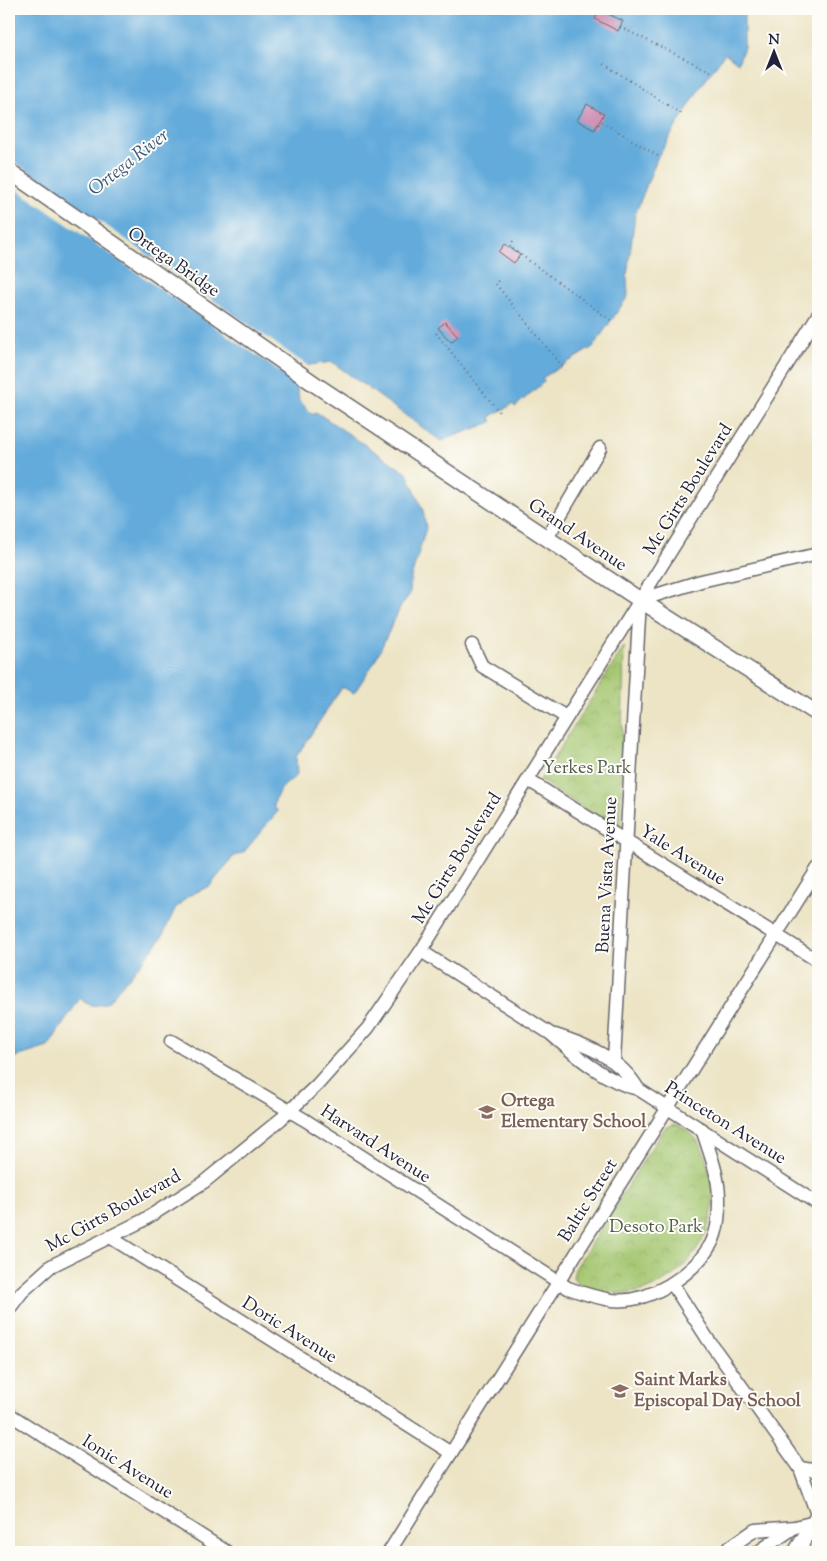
<svg xmlns="http://www.w3.org/2000/svg" width="827" height="1561" viewBox="0 0 827 1561" font-family="'Sorts Mill Goudy',serif">
<style>
.park{fill:url(#park-crowns);stroke:#637456}
.water{fill:#64abdb;stroke:#43668b}
.pier{fill:#ece4c5}
.building{fill:#d094b6}
.lines{fill:none;stroke-linecap:round;stroke-linejoin:round}
.minor-casing{stroke:#69666b;stroke-width:15}
.major-casing{stroke:#69666b;stroke-width:18}
.path{stroke:#69666b;stroke-width:2;stroke-dasharray:1 4;stroke-linecap:butt}
.minor{stroke:#fff;stroke-width:12}
.major{stroke:#fff;stroke-width:15}
.labels{text-anchor:middle;dominant-baseline:central;stroke-width:4;stroke-linejoin:round;paint-order:stroke}
.street-label{font-size:18px;fill:#22223b;stroke:#fdfcf7}
.park-label{font-size:18px;fill:#505b4e;stroke:#fdfcf7}
.education-label{font-size:18px;font-weight:bold;fill:#785e54;stroke:#fdfcf7;text-anchor:start}
.water-label{font-size:19px;font-style:italic;fill:#3c597b;stroke:#fdfcf7}
</style>
<defs>
<pattern id="park-crowns" width="20" height="18" patternUnits="userSpaceOnUse" patternTransform="scale(1.25)"><rect width="20" height="18" fill="#a4c670"/><path d="M2 6a3 3 0 1 1 6 0M12 15a3 3 0 1 1 6 0" fill="none" stroke="#8daa62"/></pattern>
</defs>
<rect width="100%" height="100%" fill="#fdfcf7"/>
<filter id="ink" filterUnits="userSpaceOnUse"><feTurbulence type="fractalNoise" baseFrequency=".02" numOctaves="2"/><feDisplacementMap in="SourceGraphic" scale="10" xChannelSelector="R" yChannelSelector="G"/><feConvolveMatrix kernelMatrix="1 2 1 2 8 2 1 2 1" color-interpolation-filters="sRGB"/></filter>
<filter id="wash" filterUnits="userSpaceOnUse"><feTurbulence type="fractalNoise" baseFrequency=".0096" numOctaves="4" result="noise"/><feDisplacementMap in="SourceGraphic" scale="20" xChannelSelector="R" yChannelSelector="G"/><feGaussianBlur stdDeviation="1.12" result="paint"/><feColorMatrix in="noise" values="0 0 0 0 0 0 0 0 0 0 0 0 0 0 0 0 0 1.4 0 .05"/><feComposite in="paint" operator="in"/></filter>
<g filter="url(#wash)">
<rect width="100%" height="100%" fill="#ece4c5"/>
<g class="park">
<path d="M 624,647 L 620,832 L 540,780 Z"/>
<path d="M 675,1124 C 695,1131 704,1147 708,1167 C 711,1182 715,1197 712,1212 C 705,1249 678,1281 641,1291 C 622,1296 600,1292 580,1288 L 573,1277 L 575,1269 L 661,1133 L 665,1128 Z"/>
</g>
<path class="water" d="M 9,9 L 744,9 L 744,47 L 738,63 L 725,53 L 700,88 L 658,156 L 635,215 L 627,276 L 628,296 L 593,347 L 542,378 L 545,381 L 515,407 L 513,404 L 490,417 L 492,422 L 441,441 L 332,362 L 309,365 L 296,383 L 299,400 L 312,415 L 316,412 L 407,473 L 423,510 L 426,528 L 411,578 L 410,594 L 401,606 L 374,663 L 354,693 L 342,687 L 296,757 L 297,775 C 286,784 275,791 274,807 L 278,811 L 244,852 L 233,857 L 210,886 L 188,896 L 175,909 L 161,939 L 108,1002 C 97,1007 88,1007 80,998 L 48,1047 L 13,1058 L 9,1055 Z"/>
<path class="pier" d="M 9,158 L 311,368 L 299,385 L 9,184 Z"/>
<g id="blocks">
<g class="building">
<path d="M 600,10 L 623,21 L 618,31 L 595,19 Z"/>
<path d="M 587,104 L 604,114 L 594,130 L 577,120 Z"/>
<path d="M 505,244 L 520,255 L 514,263 L 499,252 Z"/>
<path d="M 445,322 L 458,336 L 451,342 L 438,328 Z"/>
</g>
</g>
</g>
<g filter="url(#ink)">
<use href="#blocks" fill-opacity="0" stroke="#69666b" stroke-width="1"/>
<g class="lines">
<g class="minor-casing">
<g id="minor">
<path d="M 547,538 L 600,448"/>
<path d="M 472,645 L 482,666 L 566,717"/>
<path d="M 528,780 L 818,961"/>
<path d="M 421,951 L 551,1034 C 575,1055 606,1082 638,1089 L 818,1204"/>
<path d="M 555,1035 C 587,1045 621,1059 638,1089"/>
<path d="M 171,1041 L 305,1120 L 568,1288 C 582,1293 597,1298 612,1300 C 649,1304 693,1275 711,1244 C 717,1233 719,1216 719,1203 C 720,1177 710,1154 702,1129"/>
<path d="M 614,1061 L 640,600 L 701,581 L 818,554"/>
<path d="M 110,1237 L 451,1453"/>
<path d="M 673,1285 L 709,1341 L 800,1468 L 818,1517"/>
<path d="M 9,1309 L 22,1292 L 51,1266 L 142,1221 L 204,1182 L 281,1119 L 317,1085 L 368,1028 L 421,951 L 818,315"/>
<path d="M 9,1414 L 227,1552"/>
<path d="M 800,1468 L 818,1471"/>
<path d="M 389,1552 L 818,868"/>
<path d="M 723,1552 L 755,1530 L 795,1527 L 815,1522"/>
<path d="M 758,1552 L 795,1527"/>
</g>
</g>
<g class="major-casing">
<g id="major">
<path d="M 9,171 L 316,385 L 640,600 L 818,714"/>
<path d="M 796,1552 L 818,1516"/>
</g>
</g>
<g class="path">
<path d="M 620,27 L 712,72"/>
<path d="M 604,64 L 683,115"/>
<path d="M 596,129 L 601,121 L 658,156"/>
<path d="M 513,241 L 510,247 L 612,321"/>
<path d="M 498,281 L 495,283 L 565,370"/>
<path d="M 436,333 L 499,412"/>
</g>
<use href="#minor" class="minor"/>
<use href="#major" class="major"/>
</g>
</g>
<defs>
<g id="school-bare" transform="scale(1.35)"><path d="M0-5L7-2L0 1L-7-2ZM-4 1L0 2.5L4 1V4Q0 6-4 4Z" fill="#8d6e63" stroke="#fdfcf7" stroke-width="2.5" paint-order="stroke"/></g>
</defs>
<g fill-rule="evenodd">
<use href="#school-bare" x="487" y="1112"/>
<use href="#school-bare" x="620" y="1391"/>
</g>
<g class="labels">
<g class="street-label">
<text transform="translate(173 263) rotate(35)">Ortega Bridge</text>
<text transform="translate(689 490) rotate(-58)">Mc Girts Boulevard</text>
<text transform="translate(577 536) rotate(34)">Grand Avenue</text>
<text transform="translate(682 856) rotate(32)">Yale Avenue</text>
<text transform="translate(458 859) rotate(-58)">Mc Girts Boulevard</text>
<text transform="translate(608 875) rotate(-87)">Buena Vista Avenue</text>
<text transform="translate(725 1124) rotate(32)">Princeton Avenue</text>
<text transform="translate(375 1145) rotate(33)">Harvard Avenue</text>
<text transform="translate(589 1201) rotate(-58)">Baltic Street</text>
<text transform="translate(114 1212) rotate(-29)">Mc Girts Boulevard</text>
<text transform="translate(289 1331) rotate(32)">Doric Avenue</text>
<text transform="translate(127 1468) rotate(32)">Ionic Avenue</text>
</g>
<g class="park-label">
<text x="587" y="769">Yerkes Park</text>
<text x="656" y="1228">Desoto Park</text>
</g>
<g class="education-label">
<text x="501" y="1102">Ortega<tspan x="501" dy="21">Elementary School</tspan></text>
<text x="634" y="1381">Saint Marks<tspan x="634" dy="21">Episcopal Day School</tspan></text>
</g>
<g class="water-label">
<text transform="translate(129 163) rotate(-38)">Ortega River</text>
</g>
</g>
<rect width="827" height="1561" fill="none" stroke="#fdfcf7" stroke-width="30"/>
<g transform="translate(774 52)" stroke="#fdfcf7" stroke-width="4" paint-order="stroke">
<path d="M0-4L9 19L0 12L-9 19Z" fill="#22223b"/>
<text y="-8" font-size="14" font-weight="bold" text-anchor="middle" fill="#22223b">N</text>
</g>
</svg>
